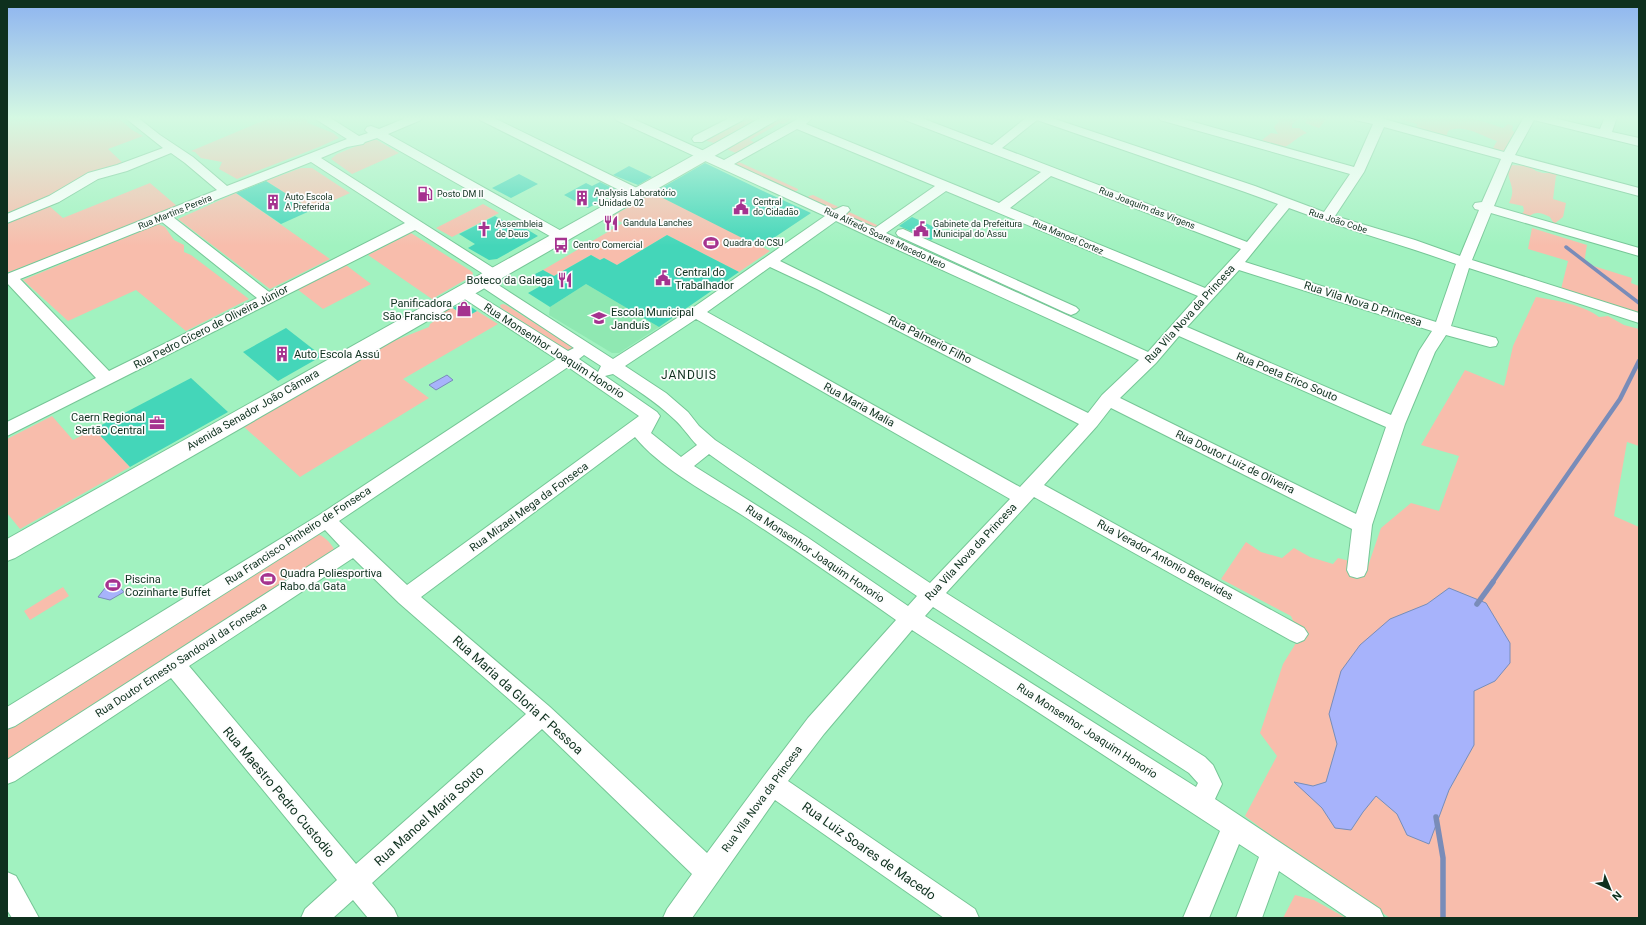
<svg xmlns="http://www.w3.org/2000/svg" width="1646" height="925" viewBox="0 0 1646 925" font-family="Roboto,sans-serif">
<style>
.built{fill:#8fe8b2}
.green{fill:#f8bdac;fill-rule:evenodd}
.water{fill:#a7b3fb;stroke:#798cb9}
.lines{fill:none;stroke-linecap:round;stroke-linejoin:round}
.stream-far2{stroke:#798cb9;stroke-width:3.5}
.stream-far1{stroke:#798cb9;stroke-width:4.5}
.stream{stroke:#798cb9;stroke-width:5.5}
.building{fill:#44d6b9}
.minor-casing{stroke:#76c696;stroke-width:2}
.secondary-casing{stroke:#76c696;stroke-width:2}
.minor{fill:#fff;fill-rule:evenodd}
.secondary{fill:#fff;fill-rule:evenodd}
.labels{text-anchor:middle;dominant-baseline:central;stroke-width:3.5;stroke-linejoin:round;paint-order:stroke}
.far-poi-label{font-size:9px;fill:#0e301e;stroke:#fdfdfd;text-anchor:start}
.far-street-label{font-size:9px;fill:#0e301e;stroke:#fdfdfd}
.poi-label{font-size:11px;fill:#0e301e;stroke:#fdfdfd;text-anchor:start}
.street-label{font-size:11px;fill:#0e301e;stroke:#fdfdfd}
.neighbourhood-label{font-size:12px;letter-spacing:1px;fill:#0e301e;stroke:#fdfdfd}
.near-street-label{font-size:13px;fill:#0e301e;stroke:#fdfdfd}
</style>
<rect width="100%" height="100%" fill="#a1f2c0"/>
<path class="built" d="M 586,284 L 659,327 L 619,353 L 612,353 L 549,315 L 550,307 Z"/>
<g class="green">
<path d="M 7,117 L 117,117 L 132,130 L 143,136 L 108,149 L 124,164 L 7,216 Z"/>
<path d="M 272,117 L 301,117 L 307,119 L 308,123 L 333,133 L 339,138 L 319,147 L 237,179 L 219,169 L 222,162 L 201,158 L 195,152 L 191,151 Z"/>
<path d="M 745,117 L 755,120 L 714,143 L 704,140 Z"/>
<path d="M 784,117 L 796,117 L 791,118 L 791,120 L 783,124 L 780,123 L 750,140 L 755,143 L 736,153 L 726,149 L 774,120 L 776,121 Z"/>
<path d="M 1271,117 L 1328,117 L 1319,128 L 1305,123 L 1307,121 L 1300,118 L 1292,124 L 1292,128 L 1299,128 L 1307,133 C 1298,136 1293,143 1285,147 L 1267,144 L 1262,140 L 1271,133 L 1278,134 L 1274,127 L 1279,121 Z"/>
<path d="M 1393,117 L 1469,117 L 1503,128 L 1508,124 L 1513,126 L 1512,130 L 1516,134 L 1504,154 L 1492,150 L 1497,141 C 1483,137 1463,123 1448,131 L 1446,138 L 1416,131 L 1417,124 Z"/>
<path d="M 371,140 L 377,140 L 399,153 L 352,174 L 331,159 L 337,154 Z"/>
<path d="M 736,162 L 739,162 L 798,189 L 798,190 L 794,192 L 733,165 Z"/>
<path d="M 1509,165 L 1529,166 L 1536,171 L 1543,173 L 1555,173 L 1558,175 L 1556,176 L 1553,199 L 1566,203 L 1563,217 L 1554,224 L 1550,217 C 1543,214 1536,210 1529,217 L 1521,215 L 1524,211 L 1523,206 L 1509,203 C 1518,186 1505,181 1509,165 Z"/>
<path d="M 301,168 L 312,168 L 350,193 L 312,210 L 266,181 Z"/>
<path d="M 150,183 L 177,206 L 7,273 L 7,223 L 48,205 L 63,218 Z"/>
<path d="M 236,193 L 330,259 L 270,289 L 178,219 Z"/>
<path d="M 653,193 L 770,251 L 739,272 L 667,235 L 612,268 L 611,262 L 604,258 L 600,260 L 591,255 L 554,276 L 543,270 L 623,223 L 611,217 Z"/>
<path d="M 813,195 L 877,225 L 877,227 L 875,228 L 807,198 L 809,196 Z"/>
<path d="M 483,204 L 499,213 L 452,237 L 436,228 Z"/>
<path d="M 158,224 L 165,227 L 174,240 L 184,245 L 184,252 L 191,255 L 249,299 L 186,331 L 136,290 L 68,321 L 23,280 Z"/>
<path d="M 1532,228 L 1587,245 L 1584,263 L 1632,278 L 1631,283 L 1639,286 L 1639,315 L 1561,289 L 1568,261 L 1528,249 Z"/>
<path d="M 411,233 L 471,271 L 473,273 L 472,276 L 432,299 L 368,255 Z"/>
<path d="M 346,265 L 371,284 L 323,309 L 297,289 Z"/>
<path d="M 1536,297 C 1555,300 1584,305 1599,317 L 1608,316 L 1624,325 L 1639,329 L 1639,446 L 1627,442 L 1614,516 L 1639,527 L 1639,918 L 1390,918 L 1294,853 L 1245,816 L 1277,756 L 1260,733 L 1283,664 L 1304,630 L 1294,623 L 1291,616 L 1221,579 L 1246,542 L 1261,552 L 1282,558 L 1294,548 L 1310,557 L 1333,564 L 1338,558 L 1368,566 L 1381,528 L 1411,503 L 1439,511 L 1459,456 L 1421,445 L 1465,370 L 1504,386 L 1513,346 ZM 1449,588 L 1486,603 L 1494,618 L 1495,681 L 1474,691 L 1474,745 L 1449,790 L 1429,844 L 1407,835 L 1397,814 L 1376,796 L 1363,812 L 1351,830 L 1335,828 L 1322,808 L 1295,782 L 1313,786 L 1326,782 L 1337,744 L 1329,714 L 1390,619 L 1427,604 Z"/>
<path d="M 503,304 L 506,305 L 574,348 L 569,352 L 501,308 L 500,305 Z"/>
<path d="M 451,307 L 466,317 L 477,311 L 498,324 L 403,379 L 429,398 L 300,477 L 243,426 L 391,342 L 429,327 L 430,324 L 443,315 L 445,311 Z"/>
<path d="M 52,416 L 73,440 L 94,429 L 130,467 L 20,529 L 7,513 L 7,439 Z"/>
<path d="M 316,534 C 322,534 331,543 334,549 L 331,553 L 7,765 L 7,729 Z"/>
<path d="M 63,587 L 69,596 L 30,620 L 24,611 Z"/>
<path d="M 1295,895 L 1314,900 L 1346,918 L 1283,918 Z"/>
</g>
<g class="water">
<path d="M 447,375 L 453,380 L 436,390 L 429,385 Z"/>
<path d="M 112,579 L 124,592 L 110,600 L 98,597 Z"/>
<path d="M 1449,588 L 1486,603 L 1510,643 L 1510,663 L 1495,681 L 1474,691 L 1474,745 L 1449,790 L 1429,844 L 1407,835 L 1397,814 L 1376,796 L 1363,812 L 1351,830 L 1335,828 L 1322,808 L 1294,782 L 1313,786 L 1326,782 L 1337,744 L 1329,714 L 1341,671 L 1360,645 L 1390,619 L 1427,604 Z"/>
</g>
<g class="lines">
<path class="stream-far2" d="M 1566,247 L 1639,303"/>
<path class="stream-far1" d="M 1492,583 L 1620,399 L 1639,361"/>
<g class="stream">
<path d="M 1477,604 L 1493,582"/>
<path d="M 1436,817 L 1443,858 L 1443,918"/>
</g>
</g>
<g class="building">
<path d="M 705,163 L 761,190 L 811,213 L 760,247 L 653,193 Z"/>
<path d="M 629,166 L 652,177 L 638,185 L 613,175 Z"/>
<path d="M 519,174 L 538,184 L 511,198 L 492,188 Z"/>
<path d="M 266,181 L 312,210 L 281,224 L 236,193 Z"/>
<path d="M 600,182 L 616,190 L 598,200 L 601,201 L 588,208 L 564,195 L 586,183 L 592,186 Z"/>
<path d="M 495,216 L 511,225 L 515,222 L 538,236 L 497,259 L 489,260 L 468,248 L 475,244 L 459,234 Z"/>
<path d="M 912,217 L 943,231 L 931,240 L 899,226 Z"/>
<path d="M 667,235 L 739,272 L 659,327 L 586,284 L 550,307 L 528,293 L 544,284 L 531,276 L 543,270 L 554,276 L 591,255 L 600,260 L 604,258 L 617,265 Z"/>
<path d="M 464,302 L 477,311 L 466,317 L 453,308 Z"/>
<path d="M 286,328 L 322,356 L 278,381 L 243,352 Z"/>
<path d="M 191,378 L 228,412 L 130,467 L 94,429 Z"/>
</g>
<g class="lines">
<g class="minor-casing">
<g id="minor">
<path d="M 124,117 L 137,117 L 160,135 L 193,157 L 227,186 L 347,139 L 317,120 L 315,117 L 329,117 L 359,136 L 368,133 L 365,130 L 367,127 L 371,126 L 379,129 L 408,117 L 423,117 L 421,120 L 388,134 L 565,233 L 567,236 L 565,239 L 560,240 L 555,239 L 377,138 L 365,142 L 363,144 L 347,147 L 321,158 L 498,271 L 500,274 L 498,277 L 493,278 L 488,277 L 415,230 L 7,436 L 7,422 L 96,378 L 7,283 L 7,274 L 217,190 L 185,163 L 171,153 L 127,171 L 98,179 L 59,202 L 7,223 L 7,214 L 49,196 L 88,173 L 117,165 L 163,148 ZM 311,162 L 405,223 L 269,292 L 173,217 ZM 162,222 L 257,298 L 109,371 L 20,279 Z"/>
<path d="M 478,117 L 492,117 L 641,190 L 643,193 L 641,196 L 631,196 L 480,120 Z"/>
<path d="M 614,117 L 629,117 L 724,160 L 801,117 L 809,117 L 811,119 L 806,124 L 999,203 L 1041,172 L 905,120 L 903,117 L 919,117 L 992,145 L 1027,117 L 1049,117 L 1255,186 L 1324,212 L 1350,174 L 1160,120 L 1158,117 L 1176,117 L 1354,167 L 1373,124 L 1355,120 L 1353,117 L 1371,117 L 1380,118 L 1504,152 L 1524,117 L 1549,117 L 1600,129 L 1605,117 L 1617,117 L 1612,132 L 1639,138 L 1639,146 L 1534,120 L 1515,155 L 1639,188 L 1639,196 L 1512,162 L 1494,206 L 1639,248 L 1639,256 L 1491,213 L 1472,260 L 1639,313 L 1639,323 L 1469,268 L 1451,326 L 1496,338 L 1498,342 L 1496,346 L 1490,347 L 1446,335 L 1435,352 L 1405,424 L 1372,525 L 1367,570 L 1364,576 L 1357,578 L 1350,576 L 1347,570 L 1352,529 L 1111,408 L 1097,426 L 1044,485 L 1304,628 L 1308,634 L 1304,640 L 1297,643 L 1290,640 L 1034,497 L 946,593 L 1205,757 L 1213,765 L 1222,784 L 1215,799 L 1380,909 L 1384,918 L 1348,918 L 1279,871 L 1262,918 L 1236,918 L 1259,857 L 1239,844 L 1209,918 L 1183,918 L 1220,831 L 912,630 L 824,734 L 788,781 L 975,909 L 979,918 L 944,918 L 775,800 L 692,918 L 663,918 L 667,909 L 692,874 L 542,729 L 372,883 L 394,909 L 398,918 L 368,918 L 353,900 L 333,918 L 301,918 L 305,909 L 337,880 L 171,678 L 15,781 L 7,784 L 7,760 L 340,546 L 325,530 L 15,726 L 7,729 L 7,707 L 319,515 L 556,359 L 457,294 L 455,291 L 457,288 L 462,286 L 467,288 L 568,351 L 574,348 L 476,283 L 474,280 L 476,277 L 481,275 L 486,277 L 613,359 L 691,309 L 825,216 L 616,120 ZM 1037,120 L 1245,192 L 1278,204 L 1247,242 L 1002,148 ZM 1384,127 L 1501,159 L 1482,202 L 1475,203 L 1473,206 L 1475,209 L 1479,210 L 1460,256 L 1415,240 L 1335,216 L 1364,172 ZM 797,129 L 935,186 L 875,228 L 845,215 L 850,210 L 848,207 L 843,206 L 834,210 L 734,164 ZM 1051,176 L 1241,249 L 1205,288 L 1010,208 ZM 946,191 L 1198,296 L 1148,352 L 886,233 ZM 1289,208 C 1344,229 1401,244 1456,264 L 1436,322 L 1245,262 ZM 836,221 L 870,237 L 1139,360 L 1102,395 L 1088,413 L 780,261 ZM 770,267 L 817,289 L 1079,424 L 1020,487 L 707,312 ZM 1239,270 L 1432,331 L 1419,351 L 1391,415 L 1187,327 ZM 696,319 L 1010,499 L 930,583 L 715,440 L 699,426 L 688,412 L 666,393 L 625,366 ZM 1179,336 L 1386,427 L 1356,514 L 1120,398 L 1156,363 ZM 584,355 L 601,366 L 598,372 L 579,359 ZM 568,367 L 639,416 L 407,585 L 339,521 ZM 613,374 C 634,388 655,401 674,419 C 683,427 689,437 697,445 L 681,457 L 651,433 L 660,416 L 657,412 L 605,376 ZM 635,437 C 661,469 711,495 745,517 C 796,550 846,585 896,620 L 808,718 L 764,776 L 707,853 L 550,707 L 421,597 ZM 709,454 L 730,469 L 917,596 L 908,606 L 807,537 L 694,466 ZM 353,558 L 399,603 L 526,714 L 356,864 L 189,666 ZM 933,607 L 1189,773 L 1198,783 L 1196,787 L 925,616 Z"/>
<path d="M 731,117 L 745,117 L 743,120 L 702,142 L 694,142 L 692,139 L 694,136 Z"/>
<path d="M 903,229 L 1076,307 L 1079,310 L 1076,313 L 1071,315 L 1066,313 L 898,236 L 896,233 L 898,230 Z"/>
<path d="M 7,872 L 16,876 L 39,918 L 12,918 L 7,910 Z"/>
</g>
</g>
<g class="secondary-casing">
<path id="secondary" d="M 762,117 L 779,117 L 777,120 L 15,558 L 7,561 L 7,539 Z"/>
</g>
<use href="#minor" class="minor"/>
<use href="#secondary" class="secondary"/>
</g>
<linearGradient id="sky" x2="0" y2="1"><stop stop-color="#8eb4f0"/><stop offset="0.48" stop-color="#d5f9e3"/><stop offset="1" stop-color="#d5f9e3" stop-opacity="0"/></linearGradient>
<rect width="1646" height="246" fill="url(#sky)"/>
<defs>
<g id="fuel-bare" transform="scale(1.2)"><path d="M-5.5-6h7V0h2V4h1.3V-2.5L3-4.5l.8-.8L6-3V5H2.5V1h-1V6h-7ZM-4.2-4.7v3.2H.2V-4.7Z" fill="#a5338f" stroke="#fdfdfd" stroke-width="2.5" paint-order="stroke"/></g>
<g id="building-bare" transform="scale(1.2)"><path d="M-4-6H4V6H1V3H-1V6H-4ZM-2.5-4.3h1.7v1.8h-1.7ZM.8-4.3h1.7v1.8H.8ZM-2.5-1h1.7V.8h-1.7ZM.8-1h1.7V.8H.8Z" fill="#a5338f" stroke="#fdfdfd" stroke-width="2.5" paint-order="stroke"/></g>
<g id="civic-bare" transform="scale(1.2)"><path d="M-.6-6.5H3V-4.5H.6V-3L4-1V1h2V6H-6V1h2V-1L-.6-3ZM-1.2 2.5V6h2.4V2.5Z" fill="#a5338f" stroke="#fdfdfd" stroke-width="2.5" paint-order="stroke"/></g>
<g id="restaurant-bare" transform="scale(1.2)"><path d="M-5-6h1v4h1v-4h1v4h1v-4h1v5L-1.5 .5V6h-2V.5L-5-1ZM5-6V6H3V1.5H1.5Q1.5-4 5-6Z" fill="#a5338f" stroke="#fdfdfd" stroke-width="2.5" paint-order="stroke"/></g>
<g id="church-bare" transform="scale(1.2)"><path d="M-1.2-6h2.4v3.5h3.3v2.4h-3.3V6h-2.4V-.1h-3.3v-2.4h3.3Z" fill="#a5338f" stroke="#fdfdfd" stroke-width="2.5" paint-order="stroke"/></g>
<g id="stadium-bare" transform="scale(1.2)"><path d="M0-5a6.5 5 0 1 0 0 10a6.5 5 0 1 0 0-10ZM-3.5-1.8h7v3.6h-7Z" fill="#a5338f" stroke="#fdfdfd" stroke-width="2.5" paint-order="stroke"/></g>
<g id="bus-bare" transform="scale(1.2)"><path d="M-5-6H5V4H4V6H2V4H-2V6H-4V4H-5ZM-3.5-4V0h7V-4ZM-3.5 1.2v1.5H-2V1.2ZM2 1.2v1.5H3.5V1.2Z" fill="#a5338f" stroke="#fdfdfd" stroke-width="2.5" paint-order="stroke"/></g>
<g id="shop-bare" transform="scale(1.2)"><path d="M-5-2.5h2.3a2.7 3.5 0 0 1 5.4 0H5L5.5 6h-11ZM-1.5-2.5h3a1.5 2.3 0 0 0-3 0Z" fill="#a5338f" stroke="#fdfdfd" stroke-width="2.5" paint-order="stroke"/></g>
<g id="school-bare" transform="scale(1.2)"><path d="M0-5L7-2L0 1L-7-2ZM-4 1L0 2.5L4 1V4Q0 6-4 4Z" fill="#a5338f" stroke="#fdfdfd" stroke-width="2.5" paint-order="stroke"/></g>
<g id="office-bare" transform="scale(1.2)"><path d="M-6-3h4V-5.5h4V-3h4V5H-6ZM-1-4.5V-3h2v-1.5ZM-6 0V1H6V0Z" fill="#a5338f" stroke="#fdfdfd" stroke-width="2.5" paint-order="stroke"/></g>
</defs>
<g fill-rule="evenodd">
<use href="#fuel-bare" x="425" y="194"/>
<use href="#building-bare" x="582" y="198"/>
<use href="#building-bare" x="273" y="202"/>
<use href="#civic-bare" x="741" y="207"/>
<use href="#restaurant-bare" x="611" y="223"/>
<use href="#church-bare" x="484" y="229"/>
<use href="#civic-bare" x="921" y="229"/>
<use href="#stadium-bare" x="711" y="243"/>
<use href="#bus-bare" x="561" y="245"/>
<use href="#civic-bare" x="663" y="278"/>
<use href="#restaurant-bare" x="565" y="280"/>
<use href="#shop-bare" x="464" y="309"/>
<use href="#school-bare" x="599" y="318"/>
<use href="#building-bare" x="282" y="354"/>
<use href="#office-bare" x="157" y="423"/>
<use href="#stadium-bare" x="268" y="579"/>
<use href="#stadium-bare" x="113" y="585"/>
</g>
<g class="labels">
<g class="far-poi-label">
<text x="594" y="193">Analysis Laboratório<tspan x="594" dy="10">- Unidade 02</tspan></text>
<text x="437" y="194">Posto DM II</text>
<text x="285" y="197">Auto Escola<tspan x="285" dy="10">A Preferida</tspan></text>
<text x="753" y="202">Central<tspan x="753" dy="10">do Cidadão</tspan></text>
<text x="623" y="223">Gandula Lanches</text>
<text x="496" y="224">Assembleia<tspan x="496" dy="10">de Deus</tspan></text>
<text x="933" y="224">Gabinete da Prefeitura<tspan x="933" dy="10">Municipal do Assu</tspan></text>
<text x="723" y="243">Quadra do CSU</text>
<text x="573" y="245">Centro Comercial</text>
</g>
<g class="far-street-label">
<text transform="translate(1147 208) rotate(21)">Rua Joaquim das Virgens</text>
<text transform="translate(175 212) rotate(-22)">Rua Martins Pereira</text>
<text transform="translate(1338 221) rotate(18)">Rua João Cobe</text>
<text transform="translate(1068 237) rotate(23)">Rua Manoel Cortez</text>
<text transform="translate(885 238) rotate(25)">Rua Alfredo Soares Macedo Neto</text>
</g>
<g class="poi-label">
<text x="675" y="272">Central do<tspan x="675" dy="13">Trabalhador</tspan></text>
<text x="553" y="280" text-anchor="end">Boteco da Galega</text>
<text x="452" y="303" text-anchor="end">Panificadora<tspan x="452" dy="13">São Francisco</tspan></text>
<text x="611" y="312">Escola Municipal<tspan x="611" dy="13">Janduís</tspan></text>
<text x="294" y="354">Auto Escola Assú</text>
<text x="145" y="417" text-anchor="end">Caern Regional<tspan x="145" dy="13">Sertão Central</tspan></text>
<text x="280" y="573">Quadra Poliesportiva<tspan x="280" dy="13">Rabo da Gata</tspan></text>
<text x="125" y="579">Piscina<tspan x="125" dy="13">Cozinharte Buffet</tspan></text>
</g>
<g class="street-label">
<text transform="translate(1363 304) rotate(18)">Rua Vila Nova D Princesa</text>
<text transform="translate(1190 314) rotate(-48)">Rua Vila Nova da Princesa</text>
<text transform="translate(211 327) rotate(-27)">Rua Pedro Cícero de Oliveira Júnior</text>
<text transform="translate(930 340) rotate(27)">Rua Palmerio Filho</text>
<text transform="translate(554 351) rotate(33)">Rua Monsenhor Joaquim Honorio</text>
<text transform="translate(1287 377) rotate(23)">Rua Poeta Erico Souto</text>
<text transform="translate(859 405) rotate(29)">Rua Maria Malia</text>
<text transform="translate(253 410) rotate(-30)">Avenida Senador João Câmara</text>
<text transform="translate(1235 462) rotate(26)">Rua Doutor Luiz de Oliveira</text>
<text transform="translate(529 507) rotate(-36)">Rua Mizael Mega da Fonseca</text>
<text transform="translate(298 536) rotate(-33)">Rua Francisco Pinheiro de Fonseca</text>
<text transform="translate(971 552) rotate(-47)">Rua Vila Nova da Princesa</text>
<text transform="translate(815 554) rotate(34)">Rua Monsenhor Joaquim Honorio</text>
<text transform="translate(1165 560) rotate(29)">Rua Verador Antonio Benevides</text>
<text transform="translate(181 660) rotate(-33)">Rua Doutor Ernesto Sandoval da Fonseca</text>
<text transform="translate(1087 731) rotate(33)">Rua Monsenhor Joaquim Honorio</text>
<text transform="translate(762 799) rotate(-54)">Rua Vila Nova da Princesa</text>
</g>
<g class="neighbourhood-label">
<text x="689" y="375">JANDUIS</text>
</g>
<g class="near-street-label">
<text transform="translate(518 695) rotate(42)">Rua Maria da Gloria F Pessoa</text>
<text transform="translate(279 792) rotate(50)">Rua Maestro Pedro Custodio</text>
<text transform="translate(429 816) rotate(-42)">Rua Manoel Maria Souto</text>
<text transform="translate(869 851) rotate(35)">Rua Luiz Soares de Macedo</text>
</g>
</g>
<rect width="1646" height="925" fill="none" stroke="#0e301e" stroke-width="16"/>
<g transform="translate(1610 889) rotate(136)" stroke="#fdfdfd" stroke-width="3" paint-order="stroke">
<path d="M0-3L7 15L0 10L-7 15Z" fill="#0e301e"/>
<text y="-6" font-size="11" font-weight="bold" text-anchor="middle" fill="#0e301e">N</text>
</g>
</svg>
